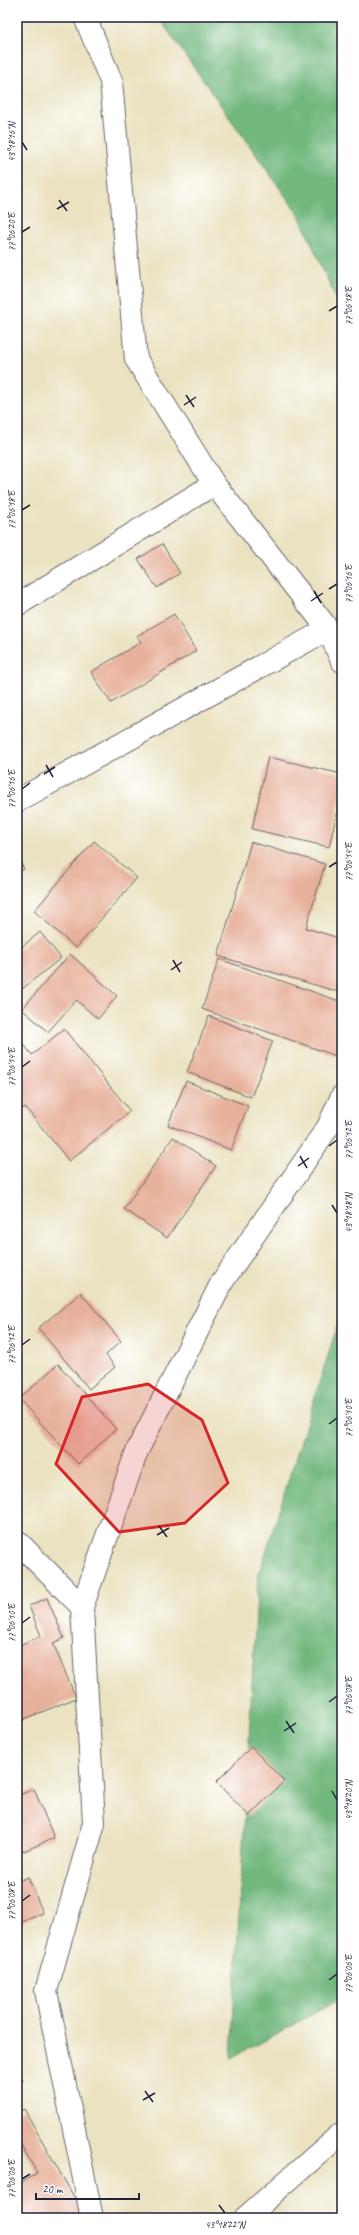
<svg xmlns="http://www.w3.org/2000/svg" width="359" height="2235" viewBox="0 0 359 2235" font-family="Caveat,sans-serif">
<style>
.forest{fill:#72b87e;stroke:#4a6d5c}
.building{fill:#e7b09a}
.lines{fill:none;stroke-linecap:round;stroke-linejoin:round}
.street-casing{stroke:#68656a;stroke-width:24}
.street{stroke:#fff;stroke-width:22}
.marked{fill:#d62828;fill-opacity:0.2;stroke:#d62828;stroke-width:3;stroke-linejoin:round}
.ticks{fill:none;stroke:#22223b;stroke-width:1.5}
.neatline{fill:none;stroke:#22223b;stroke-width:1.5}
.ticks-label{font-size:10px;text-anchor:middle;fill:#22223b}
</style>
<rect width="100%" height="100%" fill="#fff"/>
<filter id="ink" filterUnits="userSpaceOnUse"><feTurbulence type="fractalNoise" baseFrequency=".025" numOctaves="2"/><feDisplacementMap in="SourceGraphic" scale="8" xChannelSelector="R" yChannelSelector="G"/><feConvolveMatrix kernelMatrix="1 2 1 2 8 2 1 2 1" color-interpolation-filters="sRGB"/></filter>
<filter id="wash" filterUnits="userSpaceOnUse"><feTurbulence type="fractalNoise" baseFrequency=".012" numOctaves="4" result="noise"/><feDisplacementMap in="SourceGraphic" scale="16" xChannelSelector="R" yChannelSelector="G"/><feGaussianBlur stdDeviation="0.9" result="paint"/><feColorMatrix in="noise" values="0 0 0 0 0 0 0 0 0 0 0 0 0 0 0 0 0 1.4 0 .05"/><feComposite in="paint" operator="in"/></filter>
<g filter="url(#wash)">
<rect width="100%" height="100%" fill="#eae2c0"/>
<g class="forest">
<path d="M 158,17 L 342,17 L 342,312 L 299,215 Z"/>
<path d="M 342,1311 L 342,1998 L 231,2059 L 258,1577 Z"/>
</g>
<g id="blocks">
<g class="building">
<path d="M 162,544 L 180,573 L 157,588 L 138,559 Z"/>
<path d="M 174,614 L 196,651 L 111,703 L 91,672 L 141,642 L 137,636 Z"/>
<path d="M 268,757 L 342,774 L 342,791 L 329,847 L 252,829 Z"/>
<path d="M 94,841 L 137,878 L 76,948 L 34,911 Z"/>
<path d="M 251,842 L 325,864 L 306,928 L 342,939 L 342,993 L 218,956 Z"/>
<path d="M 17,857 L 24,869 L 17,873 Z"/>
<path d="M 40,932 L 61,958 L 17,993 L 17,951 Z"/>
<path d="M 70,954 L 117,996 L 98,1019 L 76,1000 L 48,1032 L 22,1009 Z"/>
<path d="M 219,959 L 342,1002 L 342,1058 L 202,1009 Z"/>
<path d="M 209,1016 L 273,1041 L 251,1097 L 187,1072 Z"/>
<path d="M 64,1029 L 130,1111 L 69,1161 L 25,1107 L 19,1111 L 17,1109 L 17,1046 L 22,1042 L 32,1055 Z"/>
<path d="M 186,1081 L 248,1106 L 231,1150 L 168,1125 Z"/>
<path d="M 173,1137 L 216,1166 L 167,1238 L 124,1209 Z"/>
<path d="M 81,1293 L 121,1341 L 106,1355 L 115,1367 L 89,1389 L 38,1328 Z"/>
<path d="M 58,1364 L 116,1429 L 78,1464 L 19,1399 Z"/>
<path d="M 47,1598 L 64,1638 L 53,1643 L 76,1698 L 17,1722 L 17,1646 L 41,1636 L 29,1606 Z"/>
<path d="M 251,1747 L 284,1781 L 249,1816 L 216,1782 Z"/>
<path d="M 34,1789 L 54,1838 L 17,1854 L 17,1796 Z"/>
<path d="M 28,1877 L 43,1913 L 17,1924 L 17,1882 Z"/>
<path d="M 17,2070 L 23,2081 L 17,2085 Z"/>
<path d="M 24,2109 L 86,2218 L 17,2218 L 17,2185 L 37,2173 L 17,2138 L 17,2113 Z"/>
</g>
</g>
</g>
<g filter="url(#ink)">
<use href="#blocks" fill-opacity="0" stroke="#68656a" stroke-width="1"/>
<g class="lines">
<g class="street-casing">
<g id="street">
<path d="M 85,17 L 111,81 L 136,359 L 214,484 L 328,629 L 342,661"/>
<path d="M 17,605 L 214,484"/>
<path d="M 17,801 L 328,629"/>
<path d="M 17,1541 L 82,1607"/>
<path d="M 92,2218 L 46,1991 L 94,1823 L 82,1607 L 137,1451 L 222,1282 L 328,1127 L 342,1096"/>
<path d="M 245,2218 L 342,2133"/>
</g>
</g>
<use href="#street" class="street"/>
</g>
</g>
<path class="marked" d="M 148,1384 L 202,1420 L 228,1483 L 185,1523 L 119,1532 L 56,1464 L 82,1397 Z"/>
<path class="ticks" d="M 22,142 L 27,150M 59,200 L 67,211M 57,209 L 69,202M 22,232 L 30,227M 329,311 L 337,306M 186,395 L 194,407M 184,405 L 196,397M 22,510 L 30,505M 329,589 L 337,584M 314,591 L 321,603M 311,601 L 323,593M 46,765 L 53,777M 44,774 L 55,767M 22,789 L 30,783M 329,867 L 337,862M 173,960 L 180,972M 171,970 L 182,962M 22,1067 L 30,1061M 329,1146 L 337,1140M 300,1156 L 307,1168M 298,1166 L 309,1158M 332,1205 L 337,1213M 22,1345 L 30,1339M 329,1424 L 337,1418M 159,1526 L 167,1537M 157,1535 L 169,1528M 22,1623 L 30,1617M 329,1702 L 337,1696M 286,1721 L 294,1733M 284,1731 L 296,1723M 332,1791 L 337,1800M 22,1901 L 30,1895M 329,1980 L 337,1974M 145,2091 L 153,2102M 143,2100 L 155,2093M 22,2179 L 30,2174M 219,2205 L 225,2213"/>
<rect width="359" height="2235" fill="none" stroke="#fff" stroke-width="44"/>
<path d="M36 2193v6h103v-6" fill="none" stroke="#22223b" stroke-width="2"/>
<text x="42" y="2193" font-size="12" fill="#22223b" stroke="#ffffff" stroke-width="3" paint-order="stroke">20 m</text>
<rect x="22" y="22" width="315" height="2191" class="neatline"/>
<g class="ticks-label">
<text transform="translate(11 142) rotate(-90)" y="4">43°18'16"N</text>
<text transform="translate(11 232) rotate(-90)" y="4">77°06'20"E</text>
<text transform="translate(348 306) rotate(-90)" y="4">77°06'18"E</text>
<text transform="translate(11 510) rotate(-90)" y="4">77°06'18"E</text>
<text transform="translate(348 584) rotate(-90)" y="4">77°06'16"E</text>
<text transform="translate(11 789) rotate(-90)" y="4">77°06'16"E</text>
<text transform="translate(348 862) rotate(-90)" y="4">77°06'14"E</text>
<text transform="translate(11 1067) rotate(-90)" y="4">77°06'14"E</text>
<text transform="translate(348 1140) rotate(-90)" y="4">77°06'12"E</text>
<text transform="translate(348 1213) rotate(-90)" y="4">43°18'18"N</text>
<text transform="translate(11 1345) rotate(-90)" y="4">77°06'12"E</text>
<text transform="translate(348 1418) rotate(-90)" y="4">77°06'10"E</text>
<text transform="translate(11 1623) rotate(-90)" y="4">77°06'10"E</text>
<text transform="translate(348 1696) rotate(-90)" y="4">77°06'08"E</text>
<text transform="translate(348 1800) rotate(-90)" y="4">43°18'20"N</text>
<text transform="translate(11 1901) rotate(-90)" y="4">77°06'08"E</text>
<text transform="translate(348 1974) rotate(-90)" y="4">77°06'06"E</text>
<text transform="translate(11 2179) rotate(-90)" y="4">77°06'06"E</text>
<text x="225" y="2228">43°18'22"N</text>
</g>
</svg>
